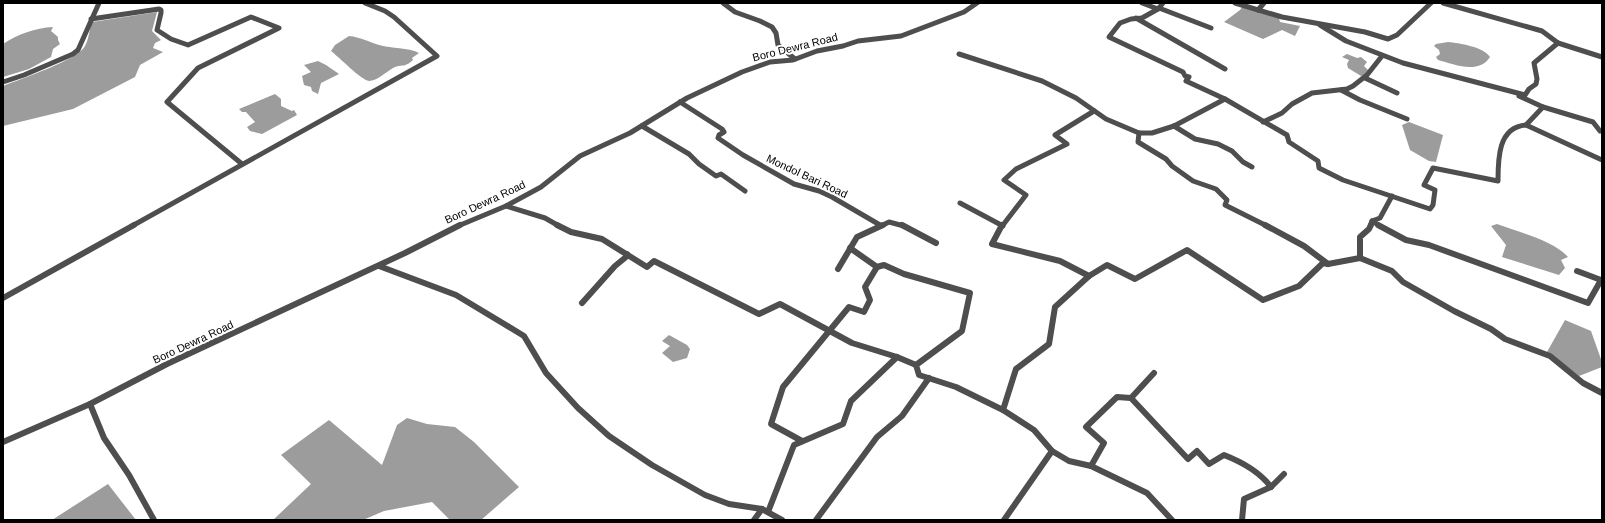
<svg xmlns="http://www.w3.org/2000/svg" width="1605" height="523" viewBox="0 0 1605 523" font-family="Arial,sans-serif">
<style>
.water{fill:#9c9c9c}
.lines{fill:none;stroke-linecap:round;stroke-linejoin:round}
.minor-far1{stroke:#4e4e4e;stroke-width:5}
.minor{stroke:#4e4e4e;stroke-width:6}
.labels{text-anchor:middle;dominant-baseline:central;stroke-width:4;stroke-linejoin:round;paint-order:stroke}
.street-label{font-size:11px;fill:#000;stroke:#fff}
</style>
<rect width="100%" height="100%" fill="#fff"/>
<g class="water">
<path d="M 1242,7 L 1279,18 L 1280,22 L 1300,26 L 1295,36 L 1282,30 L 1263,39 L 1224,22 L 1240,10 Z"/>
<path d="M 157,12 L 152,31 L 161,40 L 155,43 L 153,48 L 163,52 L 140,65 L 135,77 L 73,109 L 3,126 L 3,86 C 20,79 78,60 85,46 C 89,39 89,30 92,22 Z"/>
<path d="M 53,27 L 51,31 L 58,37 L 58,40 L 60,44 L 53,49 L 51,57 L 29,69 L 3,77 L 3,44 C 18,34 35,28 53,27 Z"/>
<path d="M 349,36 C 360,37 369,42 379,45 C 393,49 407,47 419,53 L 412,58 L 413,60 C 403,69 403,63 393,68 C 386,72 377,81 369,81 C 361,80 339,57 331,51 L 335,45 Z"/>
<path d="M 1448,42 C 1459,43 1484,47 1490,57 C 1479,75 1453,64 1438,60 L 1436,57 L 1440,54 L 1439,50 L 1434,46 L 1436,44 Z"/>
<path d="M 1347,54 L 1357,58 L 1361,57 L 1367,62 L 1364,66 L 1368,70 L 1367,74 L 1361,76 L 1348,68 L 1347,64 L 1349,60 L 1342,57 Z"/>
<path d="M 318,61 L 326,65 L 339,74 L 321,83 L 318,94 L 312,91 L 311,87 L 304,85 L 302,76 L 311,72 L 304,65 Z"/>
<path d="M 275,94 L 281,99 L 281,106 L 292,111 L 294,110 L 297,115 L 262,134 L 250,131 L 247,127 L 255,122 L 246,112 L 242,112 L 239,109 Z"/>
<path d="M 1409,122 L 1443,135 L 1436,162 L 1429,161 L 1410,150 L 1402,125 Z"/>
<path d="M 1497,224 C 1518,232 1553,240 1568,257 L 1561,260 L 1565,268 L 1559,275 L 1502,257 L 1506,245 L 1491,226 Z"/>
<path d="M 1565,320 L 1591,331 L 1602,362 L 1602,367 L 1579,376 L 1547,352 Z"/>
<path d="M 669,335 L 687,345 L 690,349 L 687,358 L 673,362 L 662,353 L 670,346 L 662,341 Z"/>
<path d="M 407,418 L 427,424 L 455,427 L 474,442 L 519,487 L 481,520 L 450,520 L 432,502 L 384,511 L 363,520 L 273,520 L 311,484 L 281,455 L 329,420 L 382,465 L 397,425 Z"/>
<path d="M 108,484 L 136,520 L 52,520 Z"/>
</g>
<g class="lines">
<g class="minor-far1">
<path d="M 723,3 L 735,12 L 760,21 L 772,27 L 776,33 L 778,45 L 795,59"/>
<path d="M 1142,3 L 1158,9 L 1163,3"/>
<path d="M 1235,3 L 1282,17 L 1365,32 L 1388,39 L 1397,35 L 1431,3"/>
<path d="M 1443,3 L 1542,31 L 1558,43 L 1602,57"/>
<path d="M 1159,8 L 1211,28"/>
<path d="M 1158,9 L 1142,18 L 1131,19 L 1120,23 L 1109,37 L 1183,72 L 1185,76 L 1189,77 L 1186,81 L 1225,99"/>
<path d="M 1258,10 L 1264,3"/>
<path d="M 1136,18 L 1225,69"/>
<path d="M 91,19 L 159,9 L 161,10 L 161,13 L 157,30 L 171,39 L 188,45 L 251,17 L 279,28 L 198,68 L 167,102 L 242,164"/>
<path d="M 1320,25 L 1346,41 L 1403,63 L 1525,95 L 1529,89 L 1536,84 L 1537,79 L 1534,63 L 1558,43"/>
<path d="M 959,54 L 1042,81 L 1076,98 L 1106,119 L 1139,133 L 1152,133 L 1174,126 L 1225,99 L 1287,135 L 1289,142 L 1318,161 L 1319,168 L 1343,180 L 1430,209 L 1433,205 L 1435,190 L 1424,185 L 1433,168 L 1498,181 C 1498,159 1498,127 1526,125"/>
<path d="M 1365,78 L 1397,93"/>
<path d="M 3,82 L 24,75 L 73,54 L 78,50 L 99,3"/>
<path d="M 1341,90 L 1360,100 L 1407,119"/>
<path d="M 1519,96 L 1543,107"/>
<path d="M 680,102 L 722,129 L 724,132 L 719,135 L 718,138 L 743,155 L 794,184 L 819,191 L 832,197 L 880,225"/>
<path d="M 1263,122 L 1282,113 L 1292,104 L 1312,93 L 1347,89 L 1353,86 L 1367,75 L 1382,56"/>
<path d="M 642,126 L 689,154 L 699,164 L 716,176 L 721,174 L 745,191"/>
<path d="M 1174,126 L 1195,139 L 1218,144 L 1232,151 L 1243,162 L 1252,167"/>
<path d="M 1600,131 L 1593,122 L 1543,107 L 1526,125 L 1602,160"/>
<path d="M 1139,133 L 1138,142 L 1166,159 L 1172,166 L 1193,181 L 1216,189 L 1227,200 L 1225,205 L 1267,226"/>
<path d="M 960,203 L 1003,226"/>
<path d="M 506,206 L 545,218 L 559,226"/>
<path d="M 1372,221 L 1380,226"/>
<path d="M 1003,225 L 1026,195 L 1004,180 L 1016,169 L 1067,144 L 1055,135 L 1094,111"/>
<path d="M 132,226 L 437,56 L 394,17 L 385,11 L 365,3"/>
<path d="M 458,226 L 506,206 L 541,187 L 580,156 L 630,133 L 687,98 L 742,72 L 770,62 L 793,60 L 817,51 L 843,46 L 858,41 L 901,36 L 964,12 L 977,3"/>
<path d="M 881,226 L 889,222 L 904,226"/>
<path d="M 1370,226 L 1372,221 L 1380,218 L 1392,196"/>
</g>
<g class="minor">
<path d="M 557,225 L 571,232 L 602,239 L 647,267 L 654,261 L 759,314 L 780,304 L 852,343 L 897,357 L 916,365"/>
<path d="M 902,225 L 936,243"/>
<path d="M 1002,225 L 992,244 L 1060,261 L 1089,276"/>
<path d="M 1265,225 L 1304,246 L 1328,264"/>
<path d="M 1378,225 L 1406,240 L 1429,245 L 1588,303 L 1601,280 L 1602,281"/>
<path d="M 850,248 L 877,267 L 884,265 L 904,274 L 970,293 L 962,331 L 916,365 L 919,375 L 956,387 L 1003,410"/>
<path d="M 1360,258 L 1392,271 L 1403,282 L 1454,311 L 1491,329 L 1505,339 L 1550,356 L 1583,383 L 1602,393"/>
<path d="M 379,266 L 456,295 L 524,336 L 546,373 L 578,408 L 609,436 L 652,465 L 705,495 L 729,504 L 762,509 L 782,520"/>
<path d="M 838,269 L 857,237 L 883,225"/>
<path d="M 1577,271 L 1601,280"/>
<path d="M 3,298 L 134,225"/>
<path d="M 582,303 L 615,266 L 626,257 L 627,254"/>
<path d="M 1131,398 L 1154,373"/>
<path d="M 90,404 L 104,438 L 129,475 L 154,520"/>
<path d="M 802,441 L 771,424 L 783,387 L 849,307 L 864,312 L 870,300 L 865,287 L 877,267"/>
<path d="M 3,442 L 90,404 L 167,364 L 405,253 L 460,225"/>
<path d="M 1052,451 L 1069,461 L 1091,466 L 1104,443 L 1086,427 L 1117,397 L 1131,398 L 1188,459 L 1197,451 L 1209,464 L 1224,455 C 1242,462 1259,471 1271,487 L 1284,474"/>
<path d="M 1091,466 L 1147,493 L 1172,520"/>
<path d="M 768,512 L 794,445 L 843,424 L 851,401 L 897,357"/>
<path d="M 754,520 L 762,509"/>
<path d="M 816,520 L 877,437 L 902,416 L 929,378"/>
<path d="M 1004,520 L 1052,451 L 1034,430 L 1003,410 L 1016,369 L 1049,344 L 1055,307 L 1089,276 L 1107,265 L 1135,279 L 1187,250 L 1263,300 L 1299,286 L 1323,263 L 1328,264 L 1360,258 L 1360,237 L 1369,229 L 1371,225"/>
<path d="M 1242,520 L 1244,499 L 1271,487"/>
</g>
</g>
<g class="labels">
<g class="street-label">
<text transform="translate(795 47) rotate(-14)">Boro Dewra Road</text>
<text transform="translate(807 176) rotate(25)">Mondol Bari Road</text>
<text transform="translate(485 202) rotate(-25)">Boro Dewra Road</text>
<text transform="translate(193 342) rotate(-25)">Boro Dewra Road</text>
</g>
</g>
<rect width="1605" height="523" fill="none" stroke="#000000" stroke-width="8"/>
</svg>
